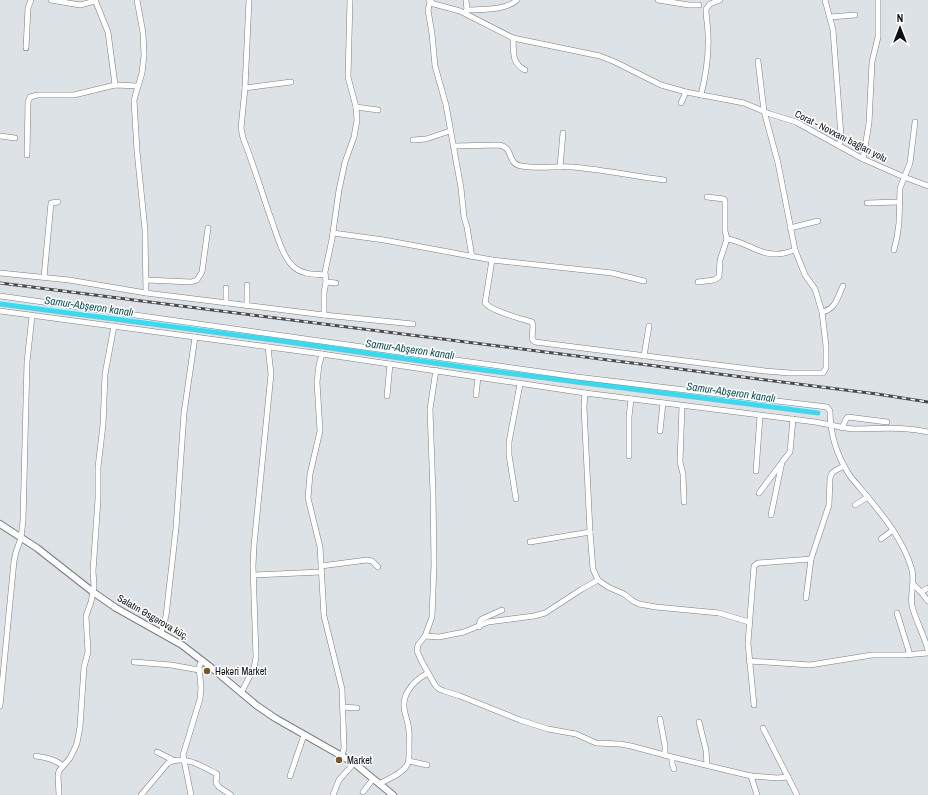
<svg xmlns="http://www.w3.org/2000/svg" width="928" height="795" viewBox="0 0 928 795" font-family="'Archivo Narrow',sans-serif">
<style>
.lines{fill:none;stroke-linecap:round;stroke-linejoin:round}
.canal{stroke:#39d9ee;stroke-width:5}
.minor-casing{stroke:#7a7e82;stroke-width:6}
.tertiary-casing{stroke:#7a7e82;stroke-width:8}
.minor{stroke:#fff;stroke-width:5}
.tertiary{stroke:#fff;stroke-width:6}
.rail-casing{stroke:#484b4e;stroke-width:3}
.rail{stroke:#fff;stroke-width:1.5;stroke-dasharray:4.5;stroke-linecap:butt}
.poi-dot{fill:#78572d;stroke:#fff;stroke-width:1.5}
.labels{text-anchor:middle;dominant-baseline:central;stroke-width:3;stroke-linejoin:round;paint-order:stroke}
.street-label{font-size:10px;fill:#0d0f11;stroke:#fff}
.poi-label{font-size:10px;fill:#0d0f11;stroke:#fff;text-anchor:start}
.water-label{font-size:11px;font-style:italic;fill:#074d55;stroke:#fff}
</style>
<rect width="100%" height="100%" fill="#dde2e7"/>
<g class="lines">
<path class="canal" d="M 0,304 L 281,341 L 483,370 L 818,413"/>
<g class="minor-casing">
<g id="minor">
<path d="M 51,0 L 80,5 L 95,1"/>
<path d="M 95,0 L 108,32 L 115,85"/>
<path d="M 137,0 L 143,33 L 144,55 L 142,73 L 134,100 L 137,151 L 145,230 L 146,293"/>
<path d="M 249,0 L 245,88 L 241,128 L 243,138 C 253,163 261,190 270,216 C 276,231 282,258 295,268 C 304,275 315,274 325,275"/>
<path d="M 429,0 L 434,4 L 460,11 L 513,38 L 600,56 L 615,62 L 661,85 L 686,92 L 744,103 L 770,114 L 796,122 L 863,159 L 904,177 L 928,186"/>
<path d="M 466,0 L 467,10"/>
<path d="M 658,0 L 689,5 L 699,5"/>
<path d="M 825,0 L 833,30 L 841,136 L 839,146"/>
<path d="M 430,2 L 428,10 L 432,34 L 435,66 L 446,105 L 461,188 L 464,217 L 467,227 L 472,257"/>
<path d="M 465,13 L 467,10 C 482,9 505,11 517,0"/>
<path d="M 830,17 L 855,15"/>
<path d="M 513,38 C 514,52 511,63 525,70"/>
<path d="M 26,48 L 28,8 L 31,0"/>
<path d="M 245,88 L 291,82"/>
<path d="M 701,95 C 706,75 709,55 708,35 C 708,26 706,18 706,9 L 710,4 L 720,0"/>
<path d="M 681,103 L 686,92"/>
<path d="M 356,107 L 378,110"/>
<path d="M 0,136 L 15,138"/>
<path d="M 413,140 L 426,139 L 450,131"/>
<path d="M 453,146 L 499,145 C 515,148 506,163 521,166 C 539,169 556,166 573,167 C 604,170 634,176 664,180"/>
<path d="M 27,155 L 28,102 L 30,97 L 37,95 L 74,95 L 115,85 L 138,86"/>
<path d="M 863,159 L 869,123 L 872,62 L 878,37 L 878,0"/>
<path d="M 560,167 L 563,133"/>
<path d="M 707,197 L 724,199 L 725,201 L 725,231 L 727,239"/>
<path d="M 867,203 L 899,202"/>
<path d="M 790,228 L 818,221"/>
<path d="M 333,233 L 384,240 L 492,260 L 612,273 L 644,281"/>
<path d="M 894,250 L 897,237 L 899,223 L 900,188 L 910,163 L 915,122"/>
<path d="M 492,260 L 485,303 C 492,311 521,319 532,322 L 533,326 L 532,339 L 535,342 L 765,371 L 790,373 L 823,373 L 826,368 L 826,346 L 822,312 L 815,289 L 805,275 L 795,250 L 778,163 L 764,111 L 758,61"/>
<path d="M 0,273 L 69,280 L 146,293 L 324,315 L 324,293 L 326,282"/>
<path d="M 44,277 L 51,203 L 58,202"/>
<path d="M 147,280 L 191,282 L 197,280 L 202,272 L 208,228"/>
<path d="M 698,282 L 714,280 L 719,277 L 720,260 L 727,239 C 744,241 759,255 777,254 C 783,254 789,252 795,250"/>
<path d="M 336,283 L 326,282 L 325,272 L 332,239 L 339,190 L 345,162 L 354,137 L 357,120 L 356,107 L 348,77 L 350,0"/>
<path d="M 0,296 L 577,377 L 827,407 L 830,411 C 830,434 837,456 850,476 C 873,504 902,534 912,570 C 915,582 910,594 912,606 C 916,621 924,635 928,650"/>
<path d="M 226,303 L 226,288"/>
<path d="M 247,306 L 247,285"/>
<path d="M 0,311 L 322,354 L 585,393 L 815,422 C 828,424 841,428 854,429 C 879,429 903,426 928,432"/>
<path d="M 822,312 C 836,309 837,298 843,286"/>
<path d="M 324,315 L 413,324"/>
<path d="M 322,354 L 319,365 L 317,382 L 320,431 L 310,474 L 308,498 L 320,547 L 324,616 L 342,689 L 344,748 L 342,756"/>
<path d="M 644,356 L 649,326"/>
<path d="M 436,370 L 430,409 L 433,494 L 434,564 L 432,617 L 425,636 L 418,645 L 417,651 L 422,662 L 435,685 L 439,689 L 444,691 L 460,696 L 520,720 L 548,729 L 576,734 L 596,743 L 620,744 L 631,746 L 672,757 L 751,776 L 777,778 L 788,777"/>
<path d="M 585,393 L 584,407 L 590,532 L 593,569 L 598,580 L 608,587 L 624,594 L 633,601 L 639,604 L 656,607 L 719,613 L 749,622"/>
<path d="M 476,395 L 478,377"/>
<path d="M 387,396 L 390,364"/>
<path d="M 682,406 L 680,462 L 683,474 L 684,502"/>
<path d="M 842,428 L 846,419 L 848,417 L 887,422"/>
<path d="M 660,431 L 663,403"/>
<path d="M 629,456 L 629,417 L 631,399"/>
<path d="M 756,471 L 760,416"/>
<path d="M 759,493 L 780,465"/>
<path d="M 516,499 L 509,455 L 509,442 L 520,384"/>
<path d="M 855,505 L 868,497"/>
<path d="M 771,515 L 782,462 L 790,452 L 793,419"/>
<path d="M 881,539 L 893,530"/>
<path d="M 530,542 L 590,532"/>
<path d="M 321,566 L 367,560 L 372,561 L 378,567"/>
<path d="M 254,575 L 321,572"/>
<path d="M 913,584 L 921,592 L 928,601"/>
<path d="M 921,592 L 928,588"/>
<path d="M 806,598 L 811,559 L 829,505 L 830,478 L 832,473 L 836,470 L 844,466"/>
<path d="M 897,613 L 910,655"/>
<path d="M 479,627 L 480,621 L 482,619 L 502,610"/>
<path d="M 161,633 L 166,616 L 176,528 L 184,413 L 195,337"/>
<path d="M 425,636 L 439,637 L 464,632 L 488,622 L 534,616 L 545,613 L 582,589 L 598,580"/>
<path d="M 749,661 L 810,665 L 872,655 L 904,655 L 928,653"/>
<path d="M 134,662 L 171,665 L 199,670"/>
<path d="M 241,693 L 254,668 L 256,657 L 253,566 L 254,545 L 271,374 L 268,347"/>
<path d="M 754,705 L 748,643 L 754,566 L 758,563 L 811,559"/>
<path d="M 0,706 L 14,561 L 16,552 L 21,538 L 23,521 L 27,362 L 32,316"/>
<path d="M 343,707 L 357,708"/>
<path d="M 660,719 L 665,746 L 665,755"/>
<path d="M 699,722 L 706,750 L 707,765"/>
<path d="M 763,728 L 797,795"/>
<path d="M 157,752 L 173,760"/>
<path d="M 36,756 C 46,758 55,759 63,766"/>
<path d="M 672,757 L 672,764 L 674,769"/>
<path d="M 409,761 L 427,765"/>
<path d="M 290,776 L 304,735"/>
<path d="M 751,776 L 757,795"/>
<path d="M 379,784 C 388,779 402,774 407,765 C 410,760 409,752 409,746 C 409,739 410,732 408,725 C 407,718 404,713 404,706 C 403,692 416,679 428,673"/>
<path d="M 363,792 L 373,779"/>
<path d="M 59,795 L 58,775 L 59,771 L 70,758 L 74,750 L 77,743 L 80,727 L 84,667 L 88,652 L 86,616 L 91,602 L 94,586 L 93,571 L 98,499 L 98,467 L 103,425 L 105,374 L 114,326"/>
<path d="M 141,795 L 168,763 C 183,754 203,767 217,774 L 216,783 L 219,787 L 231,795"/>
<path d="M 191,795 L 183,755 L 200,699 L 201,688 L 199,667 L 202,660"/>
<path d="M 333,795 L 339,780 L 354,763"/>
</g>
</g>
<g class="tertiary-casing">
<path id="tertiary" d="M 0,524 L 37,548 L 93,592 L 116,608 L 182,645 L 213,669 L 256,705 L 275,718 L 354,763 L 393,795"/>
</g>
<use href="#minor" class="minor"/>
<use href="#tertiary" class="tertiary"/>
<g class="rail-casing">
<path id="rail" d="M 0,283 L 877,394 L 928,402"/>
</g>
<use href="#rail" class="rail"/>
</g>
<g class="poi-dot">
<circle cx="207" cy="671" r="4"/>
<circle cx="339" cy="760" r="4"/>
</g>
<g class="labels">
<g class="street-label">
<text transform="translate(841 136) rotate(27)">Corat - Novxanı bağları yolu</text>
<text transform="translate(153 617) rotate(30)">Salatın Əsgərova küç.</text>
</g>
<g class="poi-label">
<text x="215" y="671">Həkəri Market</text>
<text x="347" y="760">Market</text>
</g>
<g class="water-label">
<text transform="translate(89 306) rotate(8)">Samur-Abşeron kanalı</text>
<text transform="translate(410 349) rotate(8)">Samur-Abşeron kanalı</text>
<text transform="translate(731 392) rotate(8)">Samur-Abşeron kanalı</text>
</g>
</g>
<g transform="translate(900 28)" stroke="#ffffff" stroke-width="3" paint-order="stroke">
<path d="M0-3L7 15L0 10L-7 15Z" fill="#0d0f11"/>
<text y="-6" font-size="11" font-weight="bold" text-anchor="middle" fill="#0d0f11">N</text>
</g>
</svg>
